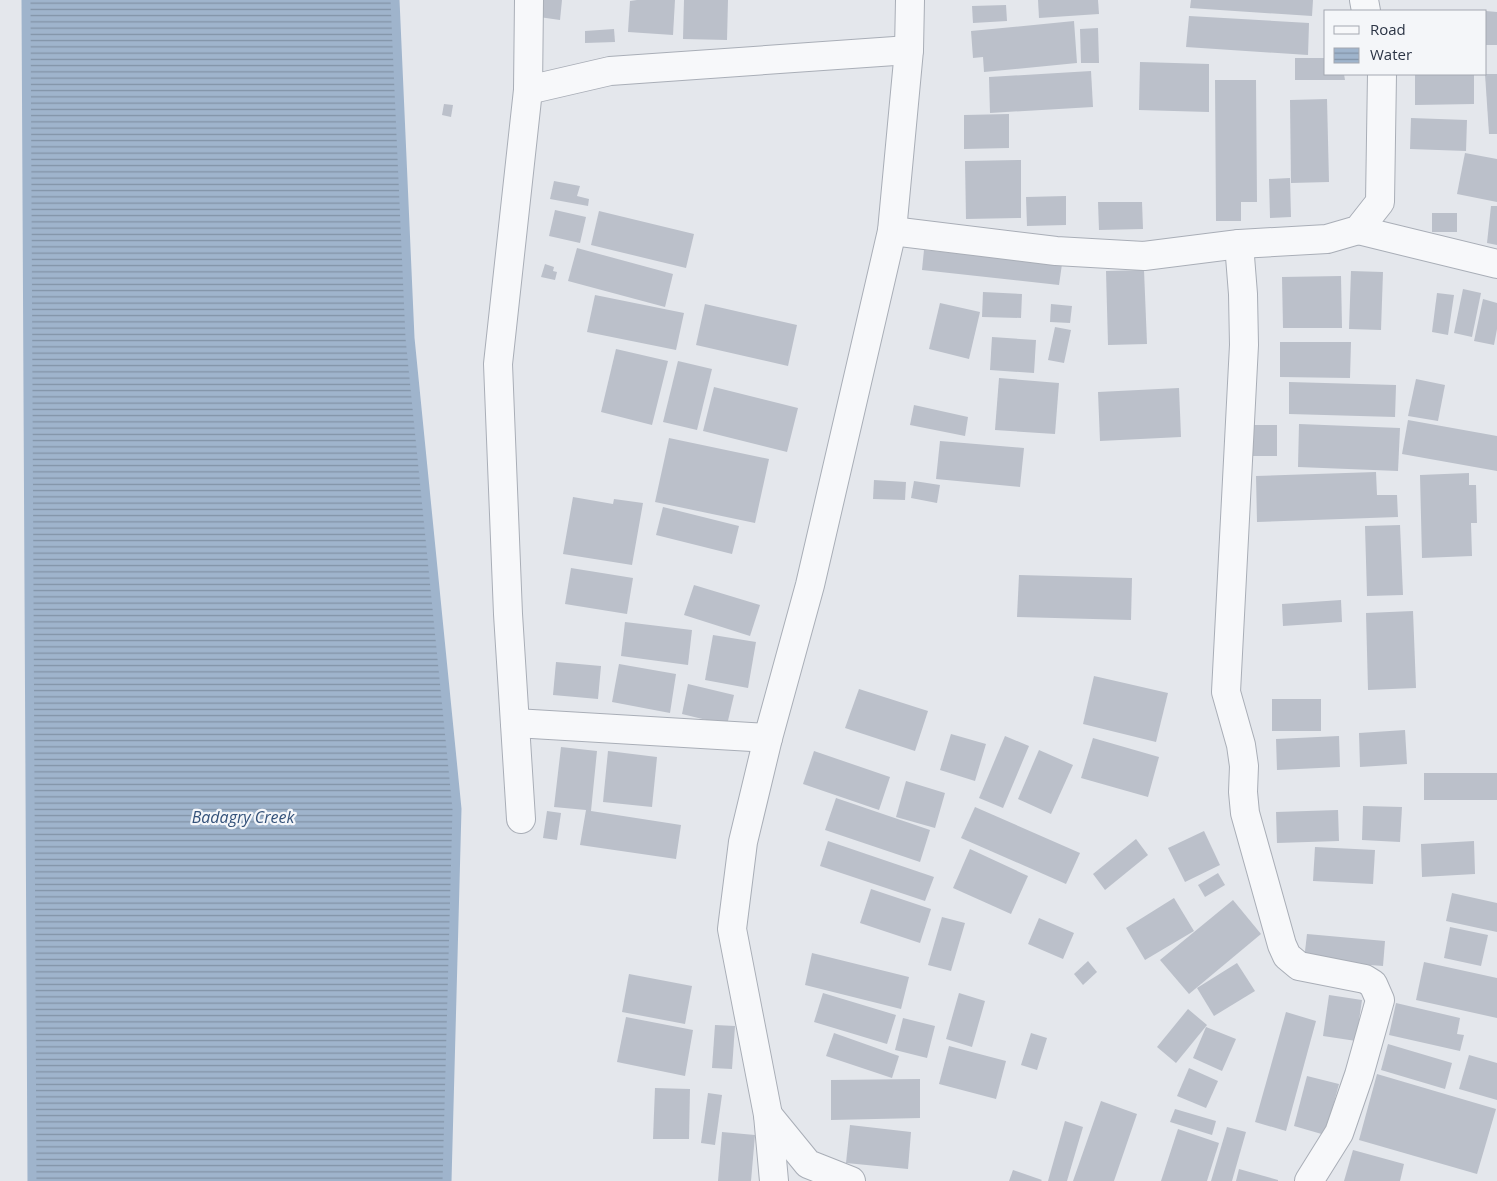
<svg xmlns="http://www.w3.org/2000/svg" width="1497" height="1181" viewBox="0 0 1497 1181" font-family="'Open Sans',sans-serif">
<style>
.water{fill:url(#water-rules)}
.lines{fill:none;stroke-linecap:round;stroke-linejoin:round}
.stream{stroke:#9fb4cc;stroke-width:9}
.building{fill:#bbc0ca}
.minor-casing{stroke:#a9aeb7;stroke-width:30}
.minor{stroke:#f7f8fa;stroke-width:28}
.labels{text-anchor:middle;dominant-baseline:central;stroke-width:4.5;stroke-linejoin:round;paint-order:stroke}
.water-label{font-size:16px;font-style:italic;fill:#34527a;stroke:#f4f6f9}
</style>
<defs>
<pattern id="water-rules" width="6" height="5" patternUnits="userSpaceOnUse" patternTransform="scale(1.25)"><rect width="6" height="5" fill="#9fb4cc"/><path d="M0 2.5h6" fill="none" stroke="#8293a7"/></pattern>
</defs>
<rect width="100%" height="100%" fill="#e4e7ec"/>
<path class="water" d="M 26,0 L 395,0 L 410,338 L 457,809 L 447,1181 L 32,1181 Z"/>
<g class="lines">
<g class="stream">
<path d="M 26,0 L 32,1181"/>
<path d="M 395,0 L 410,338 L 457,809 L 447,1181"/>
</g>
</g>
<g class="building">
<path d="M 540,0 L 562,0 L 560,20 L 539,17 Z"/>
<path d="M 637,0 L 675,0 L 673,35 L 628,32 L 630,1 Z"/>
<path d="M 684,0 L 728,0 L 727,40 L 683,39 Z"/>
<path d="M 1038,0 L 1098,0 L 1099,14 L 1039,18 Z"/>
<path d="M 1191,0 L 1313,0 L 1312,16 L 1190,8 Z"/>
<path d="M 1006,5 L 1007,21 L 973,23 L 972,6 Z"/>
<path d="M 1486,11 L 1497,12 L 1497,45 L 1486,45 Z"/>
<path d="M 1189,16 L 1309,23 L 1308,55 L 1186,47 Z"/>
<path d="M 1074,21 L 1077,63 L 984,72 L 983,57 L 973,58 L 971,31 Z"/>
<path d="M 1098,28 L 1099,63 L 1081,63 L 1080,29 Z"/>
<path d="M 614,29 L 615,42 L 585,43 L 585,31 Z"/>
<path d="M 1295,58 L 1326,58 L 1326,74 L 1344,74 L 1345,80 L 1295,80 Z"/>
<path d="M 1140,62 L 1209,64 L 1209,112 L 1139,110 Z"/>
<path d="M 1091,71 L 1093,107 L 990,113 L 989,77 Z"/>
<path d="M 1415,74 L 1474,74 L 1474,104 L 1415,105 Z"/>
<path d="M 1485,74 L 1497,74 L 1497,134 L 1489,134 Z"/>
<path d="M 1215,80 L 1256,80 L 1257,202 L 1241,202 L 1241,221 L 1216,221 Z"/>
<path d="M 1327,99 L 1329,182 L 1291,183 L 1290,100 Z"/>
<path d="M 444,104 L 453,105 L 451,117 L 442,115 Z"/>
<path d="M 1009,114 L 1009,148 L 964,149 L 964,115 Z"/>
<path d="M 1411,118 L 1467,120 L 1466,151 L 1410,149 Z"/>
<path d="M 1465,153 L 1497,159 L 1497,202 L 1457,194 Z"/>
<path d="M 1021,160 L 1021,218 L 966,219 L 965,161 Z"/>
<path d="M 1290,178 L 1291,217 L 1270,218 L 1269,179 Z"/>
<path d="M 554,181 L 580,186 L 577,196 L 589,199 L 588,206 L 550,199 Z"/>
<path d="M 1066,196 L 1066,225 L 1027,226 L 1026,197 Z"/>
<path d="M 1098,202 L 1142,202 L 1143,229 L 1099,230 Z"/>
<path d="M 1491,206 L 1497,206 L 1497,245 L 1487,243 Z"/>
<path d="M 555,210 L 586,217 L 580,243 L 549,236 Z"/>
<path d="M 599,211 L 694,234 L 686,268 L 591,245 Z"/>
<rect x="1432" y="213" width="25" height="19"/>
<path d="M 577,248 L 673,274 L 665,307 L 568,281 Z"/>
<path d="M 924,250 L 1062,264 L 1059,285 L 922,270 Z"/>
<path d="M 545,264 L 554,267 L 553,271 L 557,272 L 555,280 L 541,277 Z"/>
<path d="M 1144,270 L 1147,344 L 1108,345 L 1106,271 Z"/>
<path d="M 1351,271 L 1383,272 L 1381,330 L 1349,329 Z"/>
<path d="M 1341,276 L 1342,328 L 1283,328 L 1282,277 Z"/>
<path d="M 1463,289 L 1481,293 L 1472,337 L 1454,333 Z"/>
<path d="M 983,292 L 1022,294 L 1021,318 L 982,317 Z"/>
<path d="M 1437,293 L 1454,295 L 1448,335 L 1432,332 Z"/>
<path d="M 595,295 L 684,313 L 676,350 L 587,332 Z"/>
<path d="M 1483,299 L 1497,303 L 1497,329 L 1494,345 L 1474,341 Z"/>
<path d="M 940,303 L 980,312 L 969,359 L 929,349 Z"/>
<path d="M 705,304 L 797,325 L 788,366 L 696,345 Z"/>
<path d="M 1051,304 L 1072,306 L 1070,323 L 1050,322 Z"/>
<path d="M 1055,327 L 1071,330 L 1064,363 L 1048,360 Z"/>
<path d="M 992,337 L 1036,340 L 1034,373 L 990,370 Z"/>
<path d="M 1280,342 L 1351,342 L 1350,378 L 1280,377 Z"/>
<path d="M 616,349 L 668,361 L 652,425 L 601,412 Z"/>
<path d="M 678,361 L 712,369 L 697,430 L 663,422 Z"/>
<path d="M 999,378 L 1059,383 L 1055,434 L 995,430 Z"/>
<path d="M 1416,379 L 1445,385 L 1438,421 L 1408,416 Z"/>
<path d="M 1289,382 L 1396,385 L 1395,417 L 1289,414 Z"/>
<path d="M 714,387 L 798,408 L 787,452 L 703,431 Z"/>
<path d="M 1179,388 L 1181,437 L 1100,441 L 1098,392 Z"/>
<path d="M 914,405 L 968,417 L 965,436 L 910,425 Z"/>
<path d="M 1408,420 L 1497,436 L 1497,471 L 1402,454 Z"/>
<path d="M 1299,424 L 1400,428 L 1398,471 L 1298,467 Z"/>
<rect x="1252" y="425" width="25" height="31"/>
<path d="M 669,438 L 769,459 L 755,523 L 655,502 Z"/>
<path d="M 940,441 L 1024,448 L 1020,487 L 936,479 Z"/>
<path d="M 1376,472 L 1377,495 L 1397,495 L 1398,517 L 1257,522 L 1256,476 Z"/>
<path d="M 1469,473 L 1469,485 L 1476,485 L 1477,523 L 1471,523 L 1472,556 L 1422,558 L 1420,475 Z"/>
<path d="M 874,480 L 906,482 L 905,500 L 873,499 Z"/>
<path d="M 914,481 L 940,485 L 937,503 L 911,498 Z"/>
<path d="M 573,497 L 613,504 L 614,499 L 643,503 L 632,565 L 563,554 Z"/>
<path d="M 663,507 L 739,526 L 732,554 L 656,535 Z"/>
<path d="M 1400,525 L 1403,595 L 1367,596 L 1365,526 Z"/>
<path d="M 571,568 L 633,578 L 627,614 L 565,604 Z"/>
<path d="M 1019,575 L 1132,578 L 1131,620 L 1017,617 Z"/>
<path d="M 694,585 L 760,605 L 750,636 L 684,615 Z"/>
<path d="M 1341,600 L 1342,622 L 1283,626 L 1282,604 Z"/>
<path d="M 1413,611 L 1416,688 L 1368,690 L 1366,613 Z"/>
<path d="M 625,622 L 692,630 L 688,665 L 621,656 Z"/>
<path d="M 713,635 L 756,642 L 748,688 L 705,680 Z"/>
<path d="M 556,662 L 601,666 L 598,699 L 553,695 Z"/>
<path d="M 619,664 L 676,674 L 670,713 L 612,702 Z"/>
<path d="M 1094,676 L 1168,693 L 1156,742 L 1083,724 Z"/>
<path d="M 688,684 L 734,695 L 727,725 L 682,714 Z"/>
<path d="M 859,689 L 928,711 L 915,751 L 845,728 Z"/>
<rect x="1272" y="699" width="49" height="32"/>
<path d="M 1405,730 L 1407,764 L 1360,767 L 1359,733 Z"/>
<path d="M 951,734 L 986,744 L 975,781 L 940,770 Z"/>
<path d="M 1005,736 L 1029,746 L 1003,808 L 979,798 Z"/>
<path d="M 1339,736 L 1340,767 L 1277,770 L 1276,739 Z"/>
<path d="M 1093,738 L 1159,757 L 1148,797 L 1081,778 Z"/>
<path d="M 561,747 L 597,751 L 591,811 L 681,825 L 676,859 L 580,845 L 586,810 L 554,807 Z"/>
<path d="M 1039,750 L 1073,765 L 1051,814 L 1018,799 Z"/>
<path d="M 608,751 L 657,757 L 652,807 L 603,802 Z"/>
<path d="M 814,751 L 890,777 L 879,810 L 803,784 Z"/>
<rect x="1424" y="773" width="73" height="27"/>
<path d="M 906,781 L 945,793 L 935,828 L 896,817 Z"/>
<path d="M 836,798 L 930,830 L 920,862 L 825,830 Z"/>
<path d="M 1363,806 L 1402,807 L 1400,842 L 1362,840 Z"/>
<path d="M 975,807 L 1080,853 L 1066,884 L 961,838 Z"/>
<path d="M 1338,810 L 1339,841 L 1277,843 L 1276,812 Z"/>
<path d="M 547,811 L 561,813 L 557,840 L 543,838 Z"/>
<path d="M 1204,831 L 1220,865 L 1185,882 L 1168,848 Z"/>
<path d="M 1136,839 L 1148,855 L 1105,890 L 1093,874 Z"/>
<path d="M 828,841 L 934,877 L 925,901 L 820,866 Z"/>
<path d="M 1474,841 L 1475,874 L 1422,877 L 1421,844 Z"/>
<path d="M 1315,847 L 1375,850 L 1373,884 L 1313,881 Z"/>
<path d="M 970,849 L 1028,876 L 1011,914 L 953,888 Z"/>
<path d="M 1218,873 L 1225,885 L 1205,897 L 1198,885 Z"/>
<path d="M 871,889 L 931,909 L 920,943 L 860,923 Z"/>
<path d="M 1452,893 L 1497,903 L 1497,932 L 1446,921 Z"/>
<path d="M 1174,898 L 1194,931 L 1145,960 L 1126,928 Z"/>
<path d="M 1233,900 L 1261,934 L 1189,994 L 1160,960 Z"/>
<path d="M 942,917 L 965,923 L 951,971 L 928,965 Z"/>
<path d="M 1039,918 L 1074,933 L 1063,959 L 1028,944 Z"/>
<path d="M 1450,927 L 1488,935 L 1481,966 L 1444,958 Z"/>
<path d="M 1307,934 L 1385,941 L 1383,966 L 1304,960 Z"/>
<path d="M 812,953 L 909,977 L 901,1009 L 805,985 Z"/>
<path d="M 1088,961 L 1097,972 L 1083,985 L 1074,974 Z"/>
<path d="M 1424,962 L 1497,978 L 1497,1018 L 1416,1000 Z"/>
<path d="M 1237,963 L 1255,991 L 1214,1016 L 1197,988 Z"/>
<path d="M 629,974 L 692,986 L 685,1024 L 622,1012 Z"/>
<path d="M 823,993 L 896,1015 L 887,1044 L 814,1022 Z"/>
<path d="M 959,993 L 985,1001 L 972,1047 L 946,1039 Z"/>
<path d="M 1329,995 L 1362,1000 L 1356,1041 L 1323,1036 Z"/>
<path d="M 1396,1003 L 1460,1018 L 1457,1034 L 1464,1035 L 1460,1051 L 1389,1035 Z"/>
<path d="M 1188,1009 L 1207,1025 L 1176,1063 L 1157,1047 Z"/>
<path d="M 1286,1012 L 1316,1021 L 1286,1131 L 1255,1122 Z"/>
<path d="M 626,1017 L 693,1030 L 685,1076 L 617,1062 Z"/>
<path d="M 903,1018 L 935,1026 L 927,1058 L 895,1050 Z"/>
<path d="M 715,1025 L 735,1026 L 732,1069 L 712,1068 Z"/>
<path d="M 1206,1027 L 1236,1039 L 1222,1071 L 1193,1058 Z"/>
<path d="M 834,1033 L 899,1056 L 892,1078 L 826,1056 Z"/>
<path d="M 1031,1033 L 1047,1038 L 1037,1070 L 1021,1065 Z"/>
<path d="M 1388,1044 L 1452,1063 L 1445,1089 L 1381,1070 Z"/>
<path d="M 949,1046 L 1006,1061 L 996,1099 L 939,1084 Z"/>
<path d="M 1469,1055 L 1497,1063 L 1497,1100 L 1459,1089 Z"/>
<path d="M 1189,1068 L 1218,1081 L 1206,1108 L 1177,1096 Z"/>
<path d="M 1377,1074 L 1496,1109 L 1477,1174 L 1359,1140 Z"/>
<path d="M 1307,1076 L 1339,1084 L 1325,1135 L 1294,1126 Z"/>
<path d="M 920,1079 L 920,1118 L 831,1120 L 831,1080 Z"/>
<path d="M 655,1088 L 690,1089 L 689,1139 L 653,1139 Z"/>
<path d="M 708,1093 L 722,1095 L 715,1145 L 701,1143 Z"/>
<path d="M 1101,1101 L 1137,1114 L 1114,1181 L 1073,1181 Z"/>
<path d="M 1175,1109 L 1216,1121 L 1212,1135 L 1170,1122 Z"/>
<path d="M 1065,1121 L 1083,1127 L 1067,1181 L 1048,1181 Z"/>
<path d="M 850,1125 L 911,1132 L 908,1169 L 846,1163 Z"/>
<path d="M 1227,1127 L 1246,1132 L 1232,1181 L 1211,1181 Z"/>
<path d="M 1178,1129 L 1219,1143 L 1207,1181 L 1161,1181 Z"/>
<path d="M 722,1132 L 755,1135 L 751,1181 L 718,1181 Z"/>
<path d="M 1353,1150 L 1404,1164 L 1400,1181 L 1344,1181 Z"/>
<path d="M 1239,1169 L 1278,1180 L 1278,1181 L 1236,1181 Z"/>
<path d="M 1013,1170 L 1042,1180 L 1041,1181 L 1009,1181 Z"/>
</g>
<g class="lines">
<g class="minor-casing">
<g id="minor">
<path d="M 1364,0 L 1366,11"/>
<path d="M 528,90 L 610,71 L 909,50"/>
<path d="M 1358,230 L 1497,264"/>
<path d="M 892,231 L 1056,251 L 1144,256 L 1239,244 L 1327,239 L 1358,230 L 1380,202 L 1382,74"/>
<path d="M 1239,244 L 1243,294 L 1244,345 L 1226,692 L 1241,745 L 1244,766 L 1243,792 L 1245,813 L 1282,945 L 1287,956 L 1299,966 L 1365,979 L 1373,984 L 1380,1000 L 1359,1075 L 1339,1133 L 1309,1181"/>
<path d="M 515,723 L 768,738"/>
<path d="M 521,819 L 508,614 L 498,364 L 528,90 L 529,0"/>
<path d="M 768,1115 L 808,1164 L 851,1181"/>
<path d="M 774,1181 L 768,1115 L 732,929 L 743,842 L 768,738 L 810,585 L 892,231 L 909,50 L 910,0"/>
</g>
</g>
<use href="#minor" class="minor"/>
</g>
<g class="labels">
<g class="water-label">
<text x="243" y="817">Badagry Creek</text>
</g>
</g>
<rect x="1324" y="10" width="162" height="65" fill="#f4f6f9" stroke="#a4a8b1"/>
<rect x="1334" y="26" width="25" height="8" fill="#f7f8fa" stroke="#a4a8b1"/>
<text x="1370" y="35" font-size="15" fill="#2b3445">Road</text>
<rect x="1334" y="48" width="25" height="15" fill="url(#water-rules)" stroke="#a4a8b1"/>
<text x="1370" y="60" font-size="15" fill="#2b3445">Water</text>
</svg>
